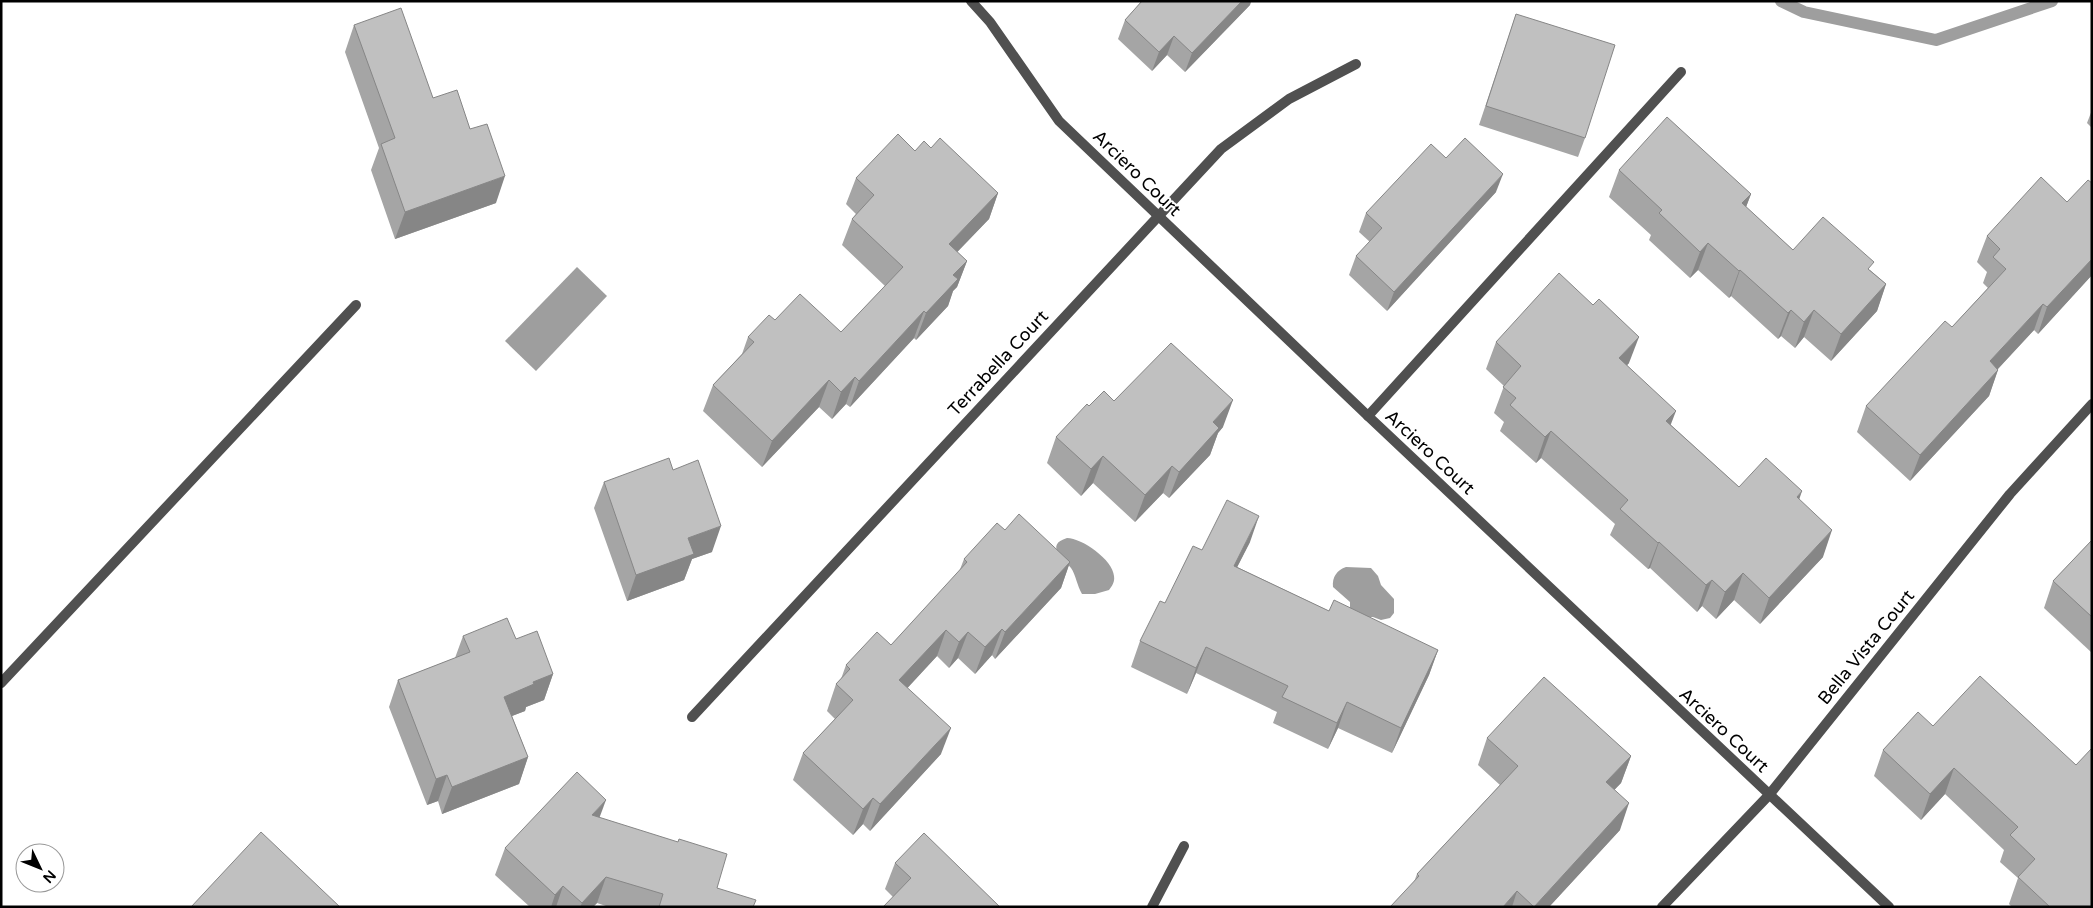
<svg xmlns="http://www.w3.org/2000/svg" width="2093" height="908" viewBox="0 0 2093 908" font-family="'Varela Round',sans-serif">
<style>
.water{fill:#9e9e9e}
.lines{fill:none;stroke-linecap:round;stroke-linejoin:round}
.stream{stroke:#9e9e9e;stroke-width:12}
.lane{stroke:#505050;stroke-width:10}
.street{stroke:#505050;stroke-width:10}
.wall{fill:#a5a5a5}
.shaded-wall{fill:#868686}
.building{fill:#c0c0c0;stroke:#868686}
.labels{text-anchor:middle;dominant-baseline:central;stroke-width:4;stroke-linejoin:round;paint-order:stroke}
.street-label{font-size:18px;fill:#000;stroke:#fff}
</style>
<rect width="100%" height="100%" fill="#fff"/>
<g class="water">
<path d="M 577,267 L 607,296 L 536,371 L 505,341 Z"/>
<path d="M 1067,538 C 1082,538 1113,560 1114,576 C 1115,582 1112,586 1109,590 L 1095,594 L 1082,594 C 1077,586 1076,575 1071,568 C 1064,559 1044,545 1067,538 Z"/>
<path d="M 1346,567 L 1371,568 L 1378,576 L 1381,585 L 1394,599 L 1394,613 L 1390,618 L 1381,620 L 1373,617 L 1361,617 L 1350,610 L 1350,602 L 1333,587 C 1332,577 1337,570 1346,567 Z"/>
</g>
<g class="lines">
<path class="stream" d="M 1781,1 L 1804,12 L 1936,40 L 2052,1"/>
<path class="lane" d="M 1368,416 L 1681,72"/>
<g class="street">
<path d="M 971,1 L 990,22 L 1059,121 L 1368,416 L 1889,907"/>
<path d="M 1,683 L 356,305"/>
<path d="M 692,717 L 1221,149 L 1289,99 L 1356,64"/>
<path d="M 1152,907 L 1184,846"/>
<path d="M 1662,907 L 1769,795 L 2010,494 L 2092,404"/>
</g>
</g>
<g class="wall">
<path d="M 1142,1 L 1251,1 L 1250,5 L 1185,72 L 1167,55 L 1152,71 L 1118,39 L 1125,20 Z"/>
<path d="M 1516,14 L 1585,138 L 1578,157 L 1479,125 Z"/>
<path d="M 354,25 L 433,98 L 470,129 L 496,203 L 395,239 L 371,170 L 379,148 L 345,52 Z"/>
<path d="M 2092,110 L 2092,128 L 2087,123 Z"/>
<path d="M 931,148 L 998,193 L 989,219 L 957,252 L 967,261 L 957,287 L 953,291 L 948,306 L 916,340 L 914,338 L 850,407 L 846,404 L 832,419 L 819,407 L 762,467 L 703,411 L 713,385 L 742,354 L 748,337 L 775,320 L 841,332 L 885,286 L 842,245 L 852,219 L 856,214 L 846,204 L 856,178 L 915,151 Z"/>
<path d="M 1446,158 L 1496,192 L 1387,311 L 1349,275 L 1356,256 L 1370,242 L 1359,232 L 1366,213 Z"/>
<path d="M 1619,170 L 1751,194 L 1746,207 L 1793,250 L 1870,270 L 1886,284 L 1877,311 L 1831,361 L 1804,337 L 1795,348 L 1781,336 L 1778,339 L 1731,296 L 1729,298 L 1698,270 L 1690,278 L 1649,240 L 1651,235 L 1609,197 Z"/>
<path d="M 2092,183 L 2092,275 L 2038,334 L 2034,330 L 1998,369 L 1989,396 L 1910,481 L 1857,432 L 1866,406 L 1952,327 L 1988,288 L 1983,283 L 1987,272 L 1977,262 L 1987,236 L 2067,202 Z"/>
<path d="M 1496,342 L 1629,363 L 1627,365 L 1671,425 L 1739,487 L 1799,500 L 1823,557 L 1760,624 L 1734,600 L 1716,619 L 1702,606 L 1697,612 L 1650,568 L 1648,569 L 1610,535 L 1615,524 L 1541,458 L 1536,463 L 1500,431 L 1504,422 L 1494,413 L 1504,386 L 1486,369 Z"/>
<path d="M 1114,401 L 1223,427 L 1218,433 L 1210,455 L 1169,498 L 1163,493 L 1135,522 L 1093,483 L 1081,496 L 1047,463 L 1056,437 L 1089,406 Z"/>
<path d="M 673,470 L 712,552 L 692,559 L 684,580 L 627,601 L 594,508 L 604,482 Z"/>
<path d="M 1005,530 L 1070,562 L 1061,588 L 995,659 L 992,655 L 975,674 L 958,658 L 949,668 L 937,656 L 907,688 L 941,754 L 870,831 L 863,824 L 853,835 L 793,780 L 803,753 L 835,719 L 827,711 L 836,684 L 841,679 L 846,665 L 891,645 L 959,572 L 964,559 Z"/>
<path d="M 2092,540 L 2092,653 L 2044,608 L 2053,581 Z"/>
<path d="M 1250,542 L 1237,567 L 1329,611 L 1438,650 L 1429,675 L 1392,753 L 1338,728 L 1328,749 L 1273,723 L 1277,712 L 1196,673 L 1187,694 L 1131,667 L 1140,641 L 1202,550 Z"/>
<path d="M 463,636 L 516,639 L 553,674 L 544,700 L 526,707 L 525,711 L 512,716 L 528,757 L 519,784 L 442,814 L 438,801 L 427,805 L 389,707 L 398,680 L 455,658 Z"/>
<path d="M 1918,712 L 2092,907 L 2012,907 L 2009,904 L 2018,878 L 2000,862 L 2004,850 L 1945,794 L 1921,820 L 1874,776 L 1883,750 Z"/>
<path d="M 1487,738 L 1631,756 L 1621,783 L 1614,790 L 1620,830 L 1549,907 L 1390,907 L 1414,882 L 1417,874 L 1500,785 L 1478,765 Z"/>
<path d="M 600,818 L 717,888 L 753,907 L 609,907 L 597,903 L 593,907 L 530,907 L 495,875 L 505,848 Z"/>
<path d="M 895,863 L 1000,907 L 893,897 L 885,889 Z"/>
</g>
<g class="shaded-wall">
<path d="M 1242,1 L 1251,1 L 1250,5 L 1185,72 L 1192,53 Z"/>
<path d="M 1174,36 L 1167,55 L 1152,71 L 1159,52 Z"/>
<path d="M 1503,174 L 1496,192 L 1387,311 L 1394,292 Z"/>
<path d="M 505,176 L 496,203 L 395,239 L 405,212 Z"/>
<path d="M 998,193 L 989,219 L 939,271 L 949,244 Z"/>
<path d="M 1751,194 L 1741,220 L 1742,203 Z"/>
<path d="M 1708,243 L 1698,270 L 1690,278 L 1700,252 Z"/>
<path d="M 2092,259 L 2092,275 L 2038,334 L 2047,307 Z"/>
<path d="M 967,261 L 957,287 L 953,291 L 948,306 L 916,340 L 926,313 L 953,275 Z"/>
<path d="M 1740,270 L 1731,296 L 1729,298 L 1739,271 Z"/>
<path d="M 1886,284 L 1877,311 L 1831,361 L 1841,334 Z"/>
<path d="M 2043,304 L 2034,330 L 1980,388 L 1990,361 Z"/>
<path d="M 1791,310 L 1781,336 L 1778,339 L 1788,313 Z"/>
<path d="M 1814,310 L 1804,337 L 1795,348 L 1804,322 Z"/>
<path d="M 924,311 L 914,338 L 850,407 L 859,381 Z"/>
<path d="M 1639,337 L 1629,363 L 1610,384 L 1619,358 Z"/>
<path d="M 1998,370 L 1989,396 L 1910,481 L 1920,455 Z"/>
<path d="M 855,377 L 846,404 L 832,419 L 841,392 Z"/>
<path d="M 829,380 L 819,407 L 762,467 L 772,441 Z"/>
<path d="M 1233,400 L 1223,427 L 1218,433 L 1210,455 L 1169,498 L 1179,472 L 1213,422 Z"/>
<path d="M 1676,411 L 1666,437 L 1666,421 Z"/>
<path d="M 1551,431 L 1541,458 L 1536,463 L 1545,437 Z"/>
<path d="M 1103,456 L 1093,483 L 1081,496 L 1091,469 Z"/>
<path d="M 1172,466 L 1163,493 L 1135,522 L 1145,495 Z"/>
<path d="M 1802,491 L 1793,518 L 1797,497 Z"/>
<path d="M 1259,516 L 1250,542 L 1225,591 L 1234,566 Z"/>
<path d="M 721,526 L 712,552 L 692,559 L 684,580 L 627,601 L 636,575 L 688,538 Z"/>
<path d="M 1832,530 L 1823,557 L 1760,624 L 1769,598 Z"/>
<path d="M 1659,542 L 1650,568 L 1648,569 L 1658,543 Z"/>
<path d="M 1070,562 L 1061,588 L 995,659 L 1005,632 Z"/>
<path d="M 1743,573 L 1734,600 L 1716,619 L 1725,592 Z"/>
<path d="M 1712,580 L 1702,606 L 1697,612 L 1706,585 Z"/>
<path d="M 1002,629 L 992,655 L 975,674 L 985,647 Z"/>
<path d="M 946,630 L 937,656 L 890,707 L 899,680 Z"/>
<path d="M 968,632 L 958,658 L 949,668 L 959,642 Z"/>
<path d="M 1206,647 L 1196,673 L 1187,694 L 1196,668 Z"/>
<path d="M 1438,650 L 1429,675 L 1392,753 L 1401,728 Z"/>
<path d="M 553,674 L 544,700 L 526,707 L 525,711 L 494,723 L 504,697 L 533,682 Z"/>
<path d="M 1347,702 L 1338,728 L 1328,749 L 1337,723 Z"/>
<path d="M 951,728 L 941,754 L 870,831 L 880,804 Z"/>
<path d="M 1631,756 L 1621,783 L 1596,809 L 1606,782 Z"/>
<path d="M 528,757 L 519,784 L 442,814 L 452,787 Z"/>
<path d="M 1954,768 L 1945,794 L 1921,820 L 1930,794 Z"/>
<path d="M 447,775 L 438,801 L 427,805 L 436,779 Z"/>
<path d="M 873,798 L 863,824 L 853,835 L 863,809 Z"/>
<path d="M 606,800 L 596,827 L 592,815 Z"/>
<path d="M 1629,803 L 1620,830 L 1549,907 L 1534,907 Z"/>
<path d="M 606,877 L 597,903 L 593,907 L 580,907 L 582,903 Z"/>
<path d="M 563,886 L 556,907 L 551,907 L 555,895 Z"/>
<path d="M 1517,891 L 1512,907 L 1503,907 Z"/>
</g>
<g class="building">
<path d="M 1142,1 L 1242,1 L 1192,53 L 1174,36 L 1159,52 L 1125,20 Z"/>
<path d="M 401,8 L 433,98 L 457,90 L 470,129 L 487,124 L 505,176 L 405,212 L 381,144 L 395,138 L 354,25 Z"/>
<path d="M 1516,14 L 1615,45 L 1585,138 L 1486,106 Z"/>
<path d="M 1667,117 L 1751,194 L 1742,203 L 1793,250 L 1823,217 L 1874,262 L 1868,269 L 1886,284 L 1841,334 L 1814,310 L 1804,322 L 1791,310 L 1788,313 L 1740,270 L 1739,271 L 1708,243 L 1700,252 L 1659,213 L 1662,210 L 1619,170 Z"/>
<path d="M 898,134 L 915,151 L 924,141 L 931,148 L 940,138 L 998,193 L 949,244 L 967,261 L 953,275 L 958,279 L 926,313 L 924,311 L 859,381 L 855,377 L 841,392 L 829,380 L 772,441 L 713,385 L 754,342 L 748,337 L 769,315 L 775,320 L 800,294 L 841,332 L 903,267 L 852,219 L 874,195 L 856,178 Z"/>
<path d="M 1465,138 L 1503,174 L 1394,292 L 1356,256 L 1382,228 L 1366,213 L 1431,144 L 1446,158 Z"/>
<path d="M 2041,177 L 2067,202 L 2088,180 L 2092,183 L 2092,259 L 2047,307 L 2043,304 L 1990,361 L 1998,370 L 1920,455 L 1866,406 L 1945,321 L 1952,327 L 2006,269 L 1993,257 L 2000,249 L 1987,236 Z"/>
<path d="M 1559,273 L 1593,305 L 1599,299 L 1639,337 L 1619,358 L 1676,411 L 1666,421 L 1739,487 L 1766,458 L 1802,491 L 1797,497 L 1832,530 L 1769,598 L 1743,573 L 1725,592 L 1712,580 L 1706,585 L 1659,542 L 1658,543 L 1620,509 L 1628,500 L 1551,431 L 1545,437 L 1510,405 L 1516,398 L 1503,387 L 1521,366 L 1496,342 Z"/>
<path d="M 1171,343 L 1233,400 L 1213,422 L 1219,428 L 1179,472 L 1172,466 L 1145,495 L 1103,456 L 1091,469 L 1056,437 L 1087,404 L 1089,406 L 1104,391 L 1114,401 Z"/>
<path d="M 669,458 L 673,470 L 698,460 L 721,526 L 688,538 L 694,554 L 636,575 L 604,482 Z"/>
<path d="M 1227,500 L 1259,516 L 1234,566 L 1329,611 L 1334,600 L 1438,650 L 1401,728 L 1347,702 L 1337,723 L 1282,697 L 1288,686 L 1206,647 L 1196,668 L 1140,641 L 1160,601 L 1165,603 L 1193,546 L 1202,550 Z"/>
<path d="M 1019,514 L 1070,562 L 1005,632 L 1002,629 L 985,647 L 968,632 L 959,642 L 946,630 L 899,680 L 951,728 L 880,804 L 873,798 L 863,809 L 803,753 L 853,700 L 836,684 L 850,669 L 846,665 L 877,632 L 891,645 L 967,562 L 964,559 L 997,523 L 1005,530 Z"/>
<path d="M 2092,540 L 2092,617 L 2053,581 Z"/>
<path d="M 507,618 L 516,639 L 537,631 L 553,674 L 533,682 L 534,684 L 504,697 L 528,757 L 452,787 L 447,775 L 436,779 L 398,680 L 470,652 L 463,636 Z"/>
<path d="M 1980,676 L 2076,765 L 2092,748 L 2092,907 L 2050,907 L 2018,877 L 2035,859 L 2010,835 L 2018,827 L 1954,768 L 1930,794 L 1883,750 L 1918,712 L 1933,726 Z"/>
<path d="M 1544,677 L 1631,756 L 1606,782 L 1629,803 L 1534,907 L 1517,891 L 1503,907 L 1390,907 L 1419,876 L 1417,874 L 1518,766 L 1487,738 Z"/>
<path d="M 577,772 L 606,800 L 592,815 L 678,842 L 679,839 L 727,854 L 717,888 L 756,900 L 753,907 L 659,907 L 663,894 L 606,877 L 582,903 L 563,886 L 555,895 L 505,848 Z"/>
<path d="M 261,832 L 340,907 L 191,907 Z"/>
<path d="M 924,833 L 1000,907 L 883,907 L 911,878 L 895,863 Z"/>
</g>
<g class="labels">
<g class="street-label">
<text transform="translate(1137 173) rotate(44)">Arciero Court</text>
<text transform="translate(998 363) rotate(-47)">Terrabella Court</text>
<text transform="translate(1430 452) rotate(43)">Arciero Court</text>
<text transform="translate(1866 647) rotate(-51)">Bella Vista Court</text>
<text transform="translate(1724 730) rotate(43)">Arciero Court</text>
</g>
</g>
<rect width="2093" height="908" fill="none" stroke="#000000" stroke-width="5"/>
<g transform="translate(40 868) rotate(133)"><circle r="24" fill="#ffffff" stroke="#999999"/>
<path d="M0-4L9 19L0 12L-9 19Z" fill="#000000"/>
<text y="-8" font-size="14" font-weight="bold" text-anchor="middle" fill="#000000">N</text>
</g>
</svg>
